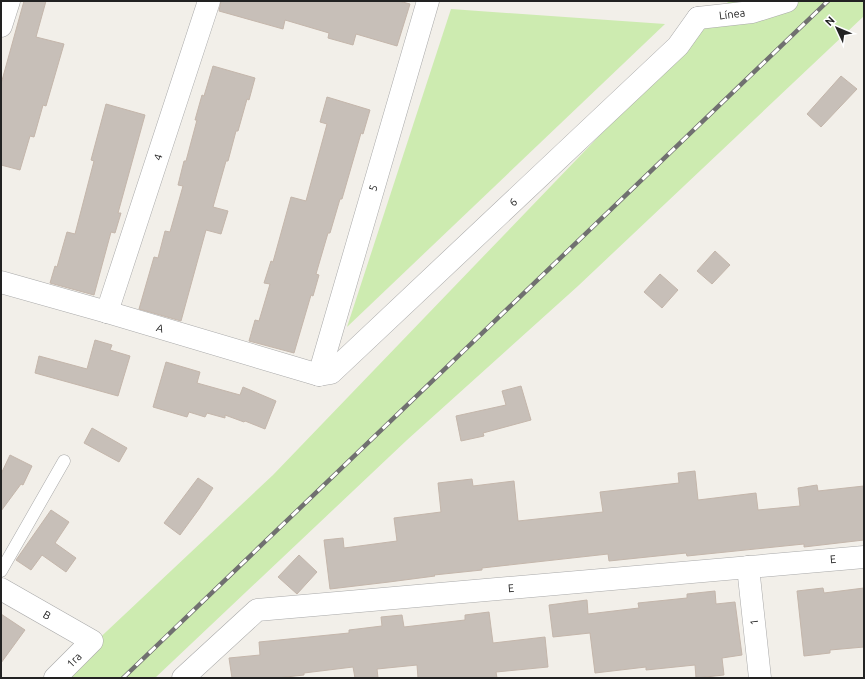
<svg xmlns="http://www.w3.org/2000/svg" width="865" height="679" viewBox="0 0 865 679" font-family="Ubuntu,sans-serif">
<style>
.grass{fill:#cdebb0}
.building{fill:#c7bfb8;stroke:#c4b6ab}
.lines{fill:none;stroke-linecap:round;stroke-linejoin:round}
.lane-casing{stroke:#a9a9a9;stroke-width:13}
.street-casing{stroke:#a9a9a9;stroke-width:23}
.lane{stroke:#fff;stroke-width:12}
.street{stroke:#fff;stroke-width:22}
.rail-casing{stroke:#707070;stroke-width:4.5}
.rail{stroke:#fff;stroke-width:3;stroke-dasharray:9;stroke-linecap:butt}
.labels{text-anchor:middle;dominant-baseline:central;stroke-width:4;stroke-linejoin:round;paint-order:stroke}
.street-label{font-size:11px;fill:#222;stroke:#fff}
</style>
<rect width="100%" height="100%" fill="#f2efe9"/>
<g class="grass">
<path d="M 729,1 L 864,1 L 864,16 L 578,286 L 407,440 L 155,678 L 57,678 L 273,475 Z"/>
<path d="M 451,9 L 665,24 L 347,327 Z"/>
</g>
<g class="building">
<path d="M 24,1 L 46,1 L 36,37 L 64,44 L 46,106 L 43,105 L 34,137 L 30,136 L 20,170 L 1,165 L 1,84 Z"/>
<path d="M 221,1 L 399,1 L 410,4 L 397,46 L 356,34 L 353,45 L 328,38 L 329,33 L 285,20 L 283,29 L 219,11 Z"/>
<path d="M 213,66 L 255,78 L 249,100 L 247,99 L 238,131 L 236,131 L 228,161 L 226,161 L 213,207 L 228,211 L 221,234 L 206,230 L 181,321 L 139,309 L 154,257 L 158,258 L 165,231 L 170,232 L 183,186 L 178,185 L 184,161 L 186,161 L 197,120 L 195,120 L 202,95 L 204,96 Z"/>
<path d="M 841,76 L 857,89 L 821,127 L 807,114 Z"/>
<path d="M 327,97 L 370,110 L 363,134 L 361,133 L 342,199 L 340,199 L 330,233 L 328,233 L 316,274 L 319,275 L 313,296 L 311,295 L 294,353 L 249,341 L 255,320 L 259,321 L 270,284 L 264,283 L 271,261 L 273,262 L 291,197 L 306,201 L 327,124 L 320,122 Z"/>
<path d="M 106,104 L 145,115 L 118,213 L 121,213 L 115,233 L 111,232 L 94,295 L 50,283 L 55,266 L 57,267 L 67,232 L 75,234 L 94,161 L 91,160 Z"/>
<path d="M 715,251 L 730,265 L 712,284 L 697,271 Z"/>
<path d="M 660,274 L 678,290 L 662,308 L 644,292 Z"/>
<path d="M 95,340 L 112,345 L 110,350 L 130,356 L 118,396 L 35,373 L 39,356 L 87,369 Z"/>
<path d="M 166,362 L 200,372 L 197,383 L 240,395 L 243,387 L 276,401 L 265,429 L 245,421 L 244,422 L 225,415 L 225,418 L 207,413 L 205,417 L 189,412 L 187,417 L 153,407 Z"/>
<path d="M 521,386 L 531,420 L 483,433 L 484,436 L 461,441 L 456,416 L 506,405 L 502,391 Z"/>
<path d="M 92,428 L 127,448 L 119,462 L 84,443 Z"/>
<path d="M 10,455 L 32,466 L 23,485 L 21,484 L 1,511 L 1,474 Z"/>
<path d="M 695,471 L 698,500 L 756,493 L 758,510 L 800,506 L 798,488 L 817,485 L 818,491 L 864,486 L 864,540 L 804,547 L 804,544 L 687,556 L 686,553 L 609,561 L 608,554 L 482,568 L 482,570 L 434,575 L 435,576 L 389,582 L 330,589 L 324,540 L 343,538 L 344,548 L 397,541 L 394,518 L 441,512 L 438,483 L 472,479 L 473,486 L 514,481 L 518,521 L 603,512 L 600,492 L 679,483 L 678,473 Z"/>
<path d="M 198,478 L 213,488 L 199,509 L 180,535 L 164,523 Z"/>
<path d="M 51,510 L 69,522 L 55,543 L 76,558 L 66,572 L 42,555 L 31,570 L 16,560 Z"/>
<path d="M 299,555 L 317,572 L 297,594 L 278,577 Z"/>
<path d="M 823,588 L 824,593 L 864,588 L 864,647 L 830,650 L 830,653 L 804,656 L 797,591 Z"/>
<path d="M 715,591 L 716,604 L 735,602 L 742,655 L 722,658 L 724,675 L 696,678 L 695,665 L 646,670 L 646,667 L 595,673 L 590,633 L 553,637 L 549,605 L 587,600 L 588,614 L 639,608 L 638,603 L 687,598 L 687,594 Z"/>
<path d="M 489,612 L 493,643 L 545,637 L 548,667 L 496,672 L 497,678 L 418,678 L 417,665 L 377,669 L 378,678 L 355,678 L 353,667 L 304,673 L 304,675 L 277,678 L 232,678 L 229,658 L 260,655 L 259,642 L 349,633 L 349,630 L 382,626 L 381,617 L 402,615 L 404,627 L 465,620 L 465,615 Z"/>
<path d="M 1,614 L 25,630 L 1,663 Z"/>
</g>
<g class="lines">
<g class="lane-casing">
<path id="lane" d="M 1,571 L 64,461"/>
</g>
<g class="street-casing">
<g id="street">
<path d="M 698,18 L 752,12 L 787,1"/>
<path d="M 1,26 L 9,1"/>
<path d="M 1,282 L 107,312 L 319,375 L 331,373 L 678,46 L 698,18"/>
<path d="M 107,312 L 209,1"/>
<path d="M 319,375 L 428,1"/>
<path d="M 748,567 L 760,678"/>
<path d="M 1,589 L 92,641 L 55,678"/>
<path d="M 183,678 L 257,610 L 864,557"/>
</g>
</g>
<use href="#lane" class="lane"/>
<use href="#street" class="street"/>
<g class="rail-casing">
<path id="rail" d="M 123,678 L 828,1"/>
</g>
<use href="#rail" class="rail"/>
</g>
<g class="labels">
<g class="street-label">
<text transform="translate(732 14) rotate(-7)">Línea</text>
<text transform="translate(158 157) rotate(-72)">4</text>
<text transform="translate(373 188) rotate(-74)">5</text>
<text transform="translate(513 202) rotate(-43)">6</text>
<text transform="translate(160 328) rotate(17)">A</text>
<text transform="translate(833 559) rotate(-5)">E</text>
<text transform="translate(511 588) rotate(-5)">E</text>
<text transform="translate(47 615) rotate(30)">B</text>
<text transform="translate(754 622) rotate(-96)">1</text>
<text transform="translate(74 660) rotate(-45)">1ra</text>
</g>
</g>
<rect width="865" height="679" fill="none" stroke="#222222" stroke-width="4"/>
<g transform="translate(837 28) rotate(314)" stroke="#ffffff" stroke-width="3" paint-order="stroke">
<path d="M0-3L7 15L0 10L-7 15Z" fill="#222222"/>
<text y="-6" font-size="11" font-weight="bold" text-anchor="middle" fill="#222222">N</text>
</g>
</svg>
